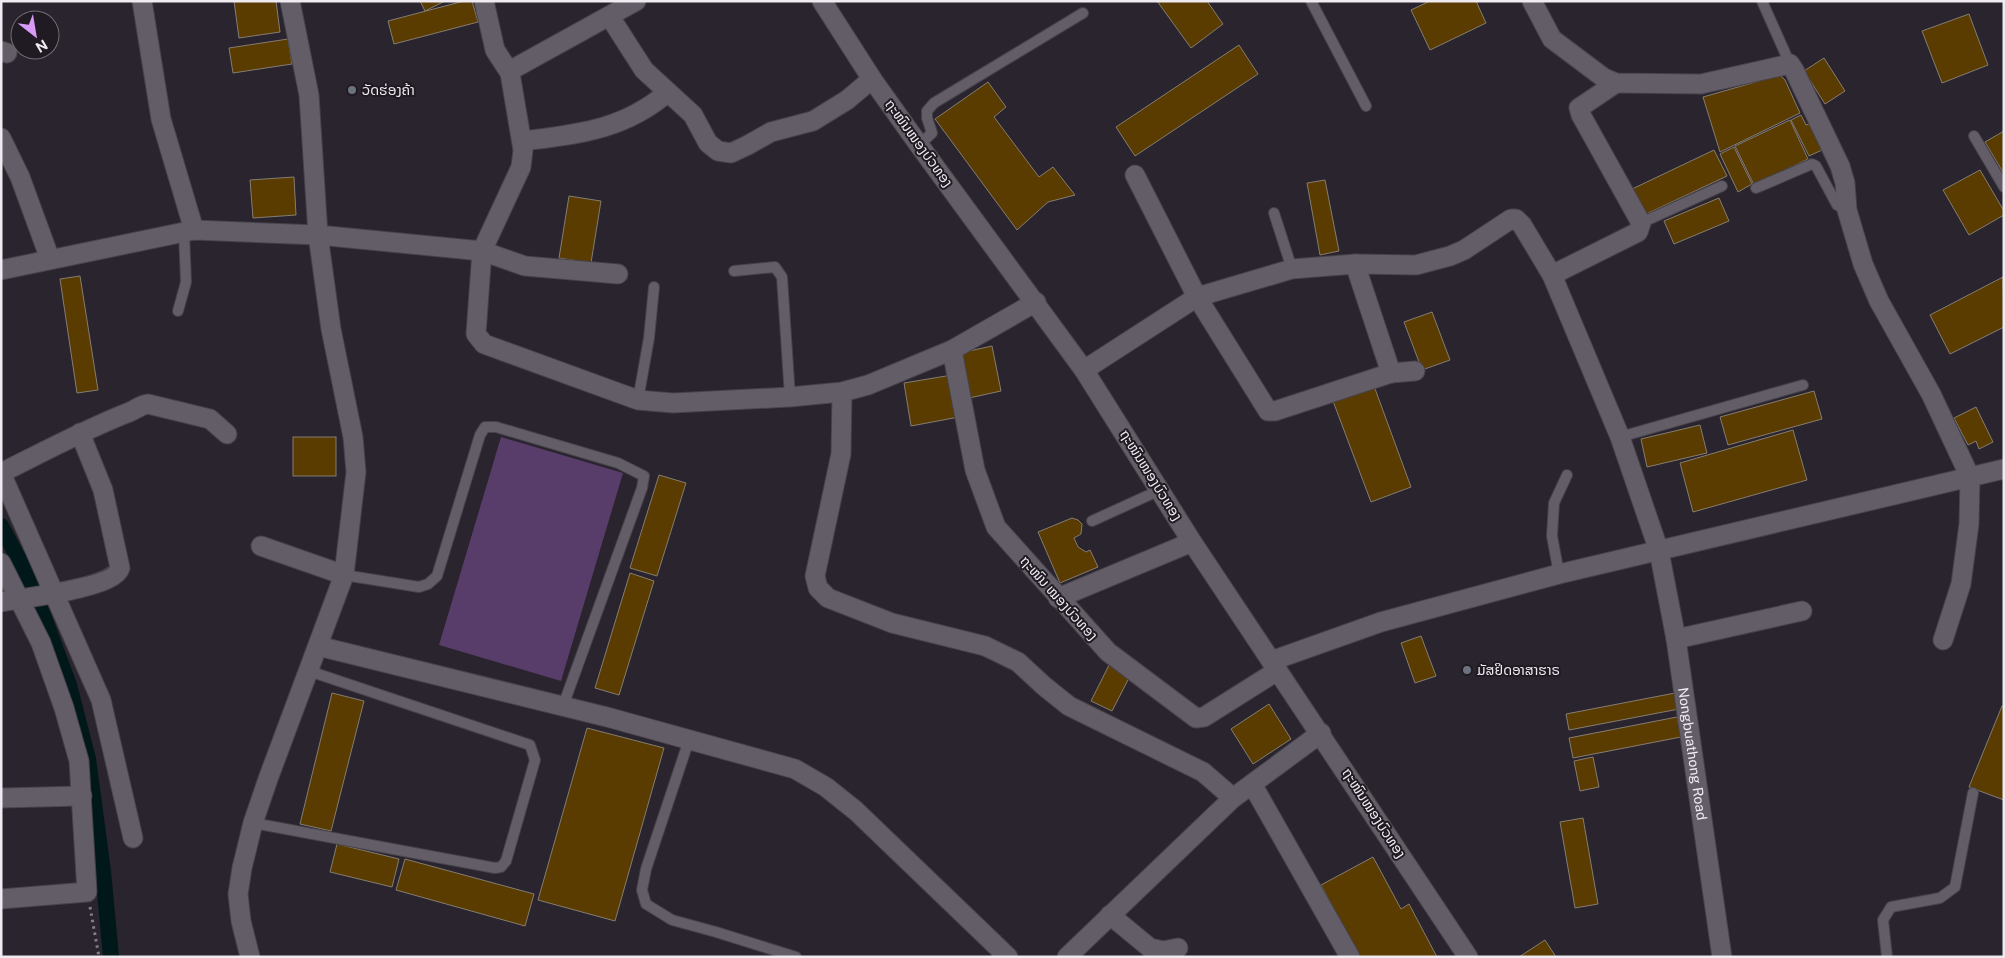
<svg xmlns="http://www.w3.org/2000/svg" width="2005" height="958" viewBox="0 0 2005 958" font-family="'Public Sans','Noto Sans Lao',sans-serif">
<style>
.green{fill:#583c69}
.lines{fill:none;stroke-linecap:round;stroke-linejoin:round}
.canal{stroke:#00181a;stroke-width:16}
.building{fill:#5a3c00;stroke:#857d72}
.service-casing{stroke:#47424a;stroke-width:12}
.minor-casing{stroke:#47424a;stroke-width:21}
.path{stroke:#837f86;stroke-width:3;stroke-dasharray:2.5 4;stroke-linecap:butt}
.service{stroke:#635d68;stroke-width:10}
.minor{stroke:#635d68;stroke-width:19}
.worship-dot{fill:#6b7280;stroke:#201a23;stroke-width:2}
.labels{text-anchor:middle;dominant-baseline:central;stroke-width:4;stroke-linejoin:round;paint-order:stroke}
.poi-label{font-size:14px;fill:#efebf1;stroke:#201a23;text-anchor:start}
.street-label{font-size:14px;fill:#efebf1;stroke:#201a23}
</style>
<rect width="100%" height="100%" fill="#29242d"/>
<path class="green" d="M 501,437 L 623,473 L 561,681 L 439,645 Z"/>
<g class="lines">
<path class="canal" d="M 1,526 L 30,580 L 69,685 L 88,759 L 103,871 L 111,957"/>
</g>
<g class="building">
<path d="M 234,1 L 276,1 L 280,32 L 239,38 Z"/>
<path d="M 420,1 L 445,1 L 425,11 Z"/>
<path d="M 464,1 L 472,1 L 478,22 L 394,44 L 388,21 Z"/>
<path d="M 1157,1 L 1207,1 L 1223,24 L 1191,48 Z"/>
<path d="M 1430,1 L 1476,1 L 1486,23 L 1430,50 L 1411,10 Z"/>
<path d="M 1969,14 L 1988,65 L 1942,83 L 1922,31 Z"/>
<path d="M 288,39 L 292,64 L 233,73 L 229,48 Z"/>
<path d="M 1239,45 L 1258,74 L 1135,156 L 1116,127 Z"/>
<path d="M 1824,58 L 1845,91 L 1825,104 L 1804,71 Z"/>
<path d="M 1780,75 L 1785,80 L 1800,113 L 1720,152 L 1703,97 Z"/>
<path d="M 988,82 L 1006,107 L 994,117 L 1039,177 L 1053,167 L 1075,195 L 1048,202 L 1017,230 L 935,119 Z"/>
<path d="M 1801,115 L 1806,125 L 1809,124 L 1822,150 L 1809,156 L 1791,120 Z"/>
<path d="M 1790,120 L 1808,159 L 1754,185 L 1735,146 Z"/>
<path d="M 2004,131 L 2004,174 L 1985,142 Z"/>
<path d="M 1734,147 L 1752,184 L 1738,192 L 1720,154 Z"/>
<path d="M 1714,150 L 1727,176 L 1642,216 L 1630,190 Z"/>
<path d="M 1980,170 L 2004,211 L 2004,215 L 1969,235 L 1943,190 Z"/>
<path d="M 294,177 L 296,215 L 253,218 L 250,180 Z"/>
<path d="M 1325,180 L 1339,251 L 1320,255 L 1307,183 Z"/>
<path d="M 569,196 L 601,201 L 591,263 L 559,258 Z"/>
<path d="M 1719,198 L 1729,221 L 1674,244 L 1664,221 Z"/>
<path d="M 80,276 L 98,390 L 77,393 L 60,279 Z"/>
<path d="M 2003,277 L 2004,327 L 1950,354 L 1930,315 Z"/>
<path d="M 1432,312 L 1450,360 L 1422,370 L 1404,322 Z"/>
<path d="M 992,346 L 1001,391 L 969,398 L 960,353 Z"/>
<path d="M 952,375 L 959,417 L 911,426 L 904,383 Z"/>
<path d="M 1374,386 L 1411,487 L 1371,502 L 1333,401 Z"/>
<path d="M 1814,391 L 1822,419 L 1728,445 L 1720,417 Z"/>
<path d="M 1976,407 L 1993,442 L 1979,449 L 1976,441 L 1968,445 L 1954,418 Z"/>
<path d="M 1700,425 L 1707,453 L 1647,467 L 1641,439 Z"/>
<path d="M 1793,430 L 1807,480 L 1693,512 L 1680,463 Z"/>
<rect x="293" y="437" width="43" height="39"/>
<path d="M 659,475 L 686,483 L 657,576 L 630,568 Z"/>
<path d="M 1072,518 L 1078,520 L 1082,524 L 1081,534 L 1074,538 L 1078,547 L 1086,552 L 1090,550 L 1098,567 L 1060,583 L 1038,532 Z"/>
<path d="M 630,573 L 654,581 L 619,695 L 595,688 Z"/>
<path d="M 1421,636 L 1436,676 L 1415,683 L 1401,643 Z"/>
<path d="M 1109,665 L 1130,676 L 1112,711 L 1091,701 Z"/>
<path d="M 332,693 L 364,701 L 331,831 L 300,824 Z"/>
<path d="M 1675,693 L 1679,709 L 1569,730 L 1566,714 Z"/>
<path d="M 1269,704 L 1291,739 L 1253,764 L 1231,729 Z"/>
<path d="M 2002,706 L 2004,706 L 2004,800 L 1969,787 Z"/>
<path d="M 1677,717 L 1681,737 L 1573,758 L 1569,738 Z"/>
<path d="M 587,728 L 664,748 L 615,921 L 538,900 Z"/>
<path d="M 1593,757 L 1599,787 L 1580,791 L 1574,761 Z"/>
<path d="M 1583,818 L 1598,904 L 1575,908 L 1560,822 Z"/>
<path d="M 337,844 L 399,859 L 392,887 L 330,872 Z"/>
<path d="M 1373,857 L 1401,909 L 1409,904 L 1437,957 L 1359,957 L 1321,885 Z"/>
<path d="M 405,859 L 534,894 L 525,926 L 396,890 Z"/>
<path d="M 1545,940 L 1556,957 L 1519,957 Z"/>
</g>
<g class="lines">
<g class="service-casing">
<g id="service">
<path d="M 1311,1 L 1366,106"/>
<path d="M 1762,1 L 1790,64"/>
<path d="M 1974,136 L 2004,187"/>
<path d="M 919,145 L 932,133 L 927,118 L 927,111 L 934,103 L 1083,13"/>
<path d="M 1756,188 L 1812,164 L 1816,166 L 1837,205 L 1847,210"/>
<path d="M 1274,213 L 1292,269"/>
<path d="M 1641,223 L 1722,186"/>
<path d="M 734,271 L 775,267 L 782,277 L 790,397"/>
<path d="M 178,311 L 186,282 L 184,232"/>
<path d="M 638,400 L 649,338 L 654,287"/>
<path d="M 1620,437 L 1803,385"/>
<path d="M 1092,521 L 1160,490"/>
<path d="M 1559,574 L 1552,536 L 1554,503 L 1567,475"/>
<path d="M 344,575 L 419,587 L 428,584 L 437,576 L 480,435 L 485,427 L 496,427 L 618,463 L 644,476 L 642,488 L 563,706"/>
<path d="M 689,740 L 646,869 L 642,890 L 646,904 L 672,920 L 716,932 L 796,957"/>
<path d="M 253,823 L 495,868 L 501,867 L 506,861 L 535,760 L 530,745 L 309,671"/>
<path d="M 1887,957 L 1883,920 L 1891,907 L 1940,898 L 1955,887 L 1973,793"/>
</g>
</g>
<g class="minor-casing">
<g id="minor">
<path d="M 142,1 L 161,119 L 194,230"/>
<path d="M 484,1 L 495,50 L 510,73"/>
<path d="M 636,1 L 513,69 L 510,73 L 523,150 L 521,167 L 482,251 L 476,334 L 484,344 L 638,400 L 673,403 L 790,397 L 842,392 L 868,385 L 952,350 L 1036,302"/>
<path d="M 822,1 L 872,79 L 919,145 L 1084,370 L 1192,542 L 1468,957"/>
<path d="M 1532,1 L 1552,39 L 1604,78 L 1616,83 L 1701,84 L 1790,64 L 1794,70 L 1840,166 L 1845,183 L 1847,210 L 1863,264 L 1879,301 L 1931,394 L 1970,477 L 1969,524 L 1961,584 L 1943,640"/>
<path d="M 610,17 L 644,70 L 693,115 L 708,143 L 718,151 L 731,153 L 748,145 L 771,132 L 813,121 L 847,100 L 872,79"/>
<path d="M 1,51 L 7,53"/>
<path d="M 1,138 L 20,177 L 50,259"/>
<path d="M 523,141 C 578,134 624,130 668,92"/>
<path d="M 1135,175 L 1197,297 L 1268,411 L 1275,411 L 1391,373 L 1415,371"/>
<path d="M 1355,264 L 1391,373"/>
<path d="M 1,270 L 194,230 L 318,235 L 482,251 L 525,266 L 618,274"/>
<path d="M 1552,275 L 1638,232 L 1641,223 L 1581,115 L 1579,108 L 1616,83"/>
<path d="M 952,350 L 975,470 L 996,527 L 1108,652 L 1196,718 L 1204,717 L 1277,671"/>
<path id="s1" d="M 1084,370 L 1197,297 L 1292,269 L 1355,264 L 1416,265 L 1450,256 L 1464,250 L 1511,219 L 1516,219 L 1522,225 L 1552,275 L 1620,437 L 1659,551 L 1676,639 L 1722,957"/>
<path d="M 842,392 L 841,454 L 815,576 L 818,588 L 828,598 L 892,623 L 985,646 L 1018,662 L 1044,686 L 1069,706 L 1203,772 L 1233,798"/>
<path d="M 1,473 L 101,700 L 133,838"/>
<path d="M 1,473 C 43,452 84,430 127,413 C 134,411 140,405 148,404 L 210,419 L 227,434"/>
<path d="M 261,546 L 344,575"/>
<path d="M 1,563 L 41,643 L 64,708 L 79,761 L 87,892 L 1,899"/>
<path d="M 1058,598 L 1192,542"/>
<path d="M 1,602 C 22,598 115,588 120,568 L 103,490 L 80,433"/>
<path d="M 1676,639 L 1802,611"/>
<path d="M 318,646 L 607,717 L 795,769 L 826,787 L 856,811 L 1008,957"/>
<path d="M 1271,661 L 1381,622 L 1559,574 L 2004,469"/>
<path d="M 1252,784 L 1350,957"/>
<path d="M 1,798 L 82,796"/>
<path d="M 1110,915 L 1150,948 L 1163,951 L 1178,948"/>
<path d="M 250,957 L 241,921 L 238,894 L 242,868 L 253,823 L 268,779 L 344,575 L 356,472 L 353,437 L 331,329 L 318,235 L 309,95 L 290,1"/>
<path d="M 1067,957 L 1233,798 L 1321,733"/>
</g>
</g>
<path class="path" d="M 90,907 L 99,957"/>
<use href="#service" class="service"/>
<use href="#minor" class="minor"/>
</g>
<g class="worship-dot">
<circle cx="352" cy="90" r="5"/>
<circle cx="1467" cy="670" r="5"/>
</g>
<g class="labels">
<g class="poi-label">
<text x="362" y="90">ວັດຮ່ອງຄ້າ</text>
<text x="1477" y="670">ມັສຢິດອາສາຮາຣ</text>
</g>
<g class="street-label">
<text transform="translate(919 143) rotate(54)">ຖະໜົນໜອງບົວທອງ</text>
<text transform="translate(1151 475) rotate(58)">ຖະໜົນໜອງບົວທອງ</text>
<text transform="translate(1059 598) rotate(48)">ຖະໜົນ ໝອງບົວທອງ</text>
<text stroke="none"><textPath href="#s1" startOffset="1038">Nongbuathong Road</textPath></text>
<text transform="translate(1374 813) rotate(57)">ຖະໜົນໜອງບົວທອງ</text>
</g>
</g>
<rect width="2005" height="958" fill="none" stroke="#efebf1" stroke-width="5"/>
<g transform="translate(35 35) rotate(149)"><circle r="24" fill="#201a23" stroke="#736e75"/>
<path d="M0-4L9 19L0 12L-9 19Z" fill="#d99af7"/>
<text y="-8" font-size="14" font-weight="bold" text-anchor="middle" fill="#efebf1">N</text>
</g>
</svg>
